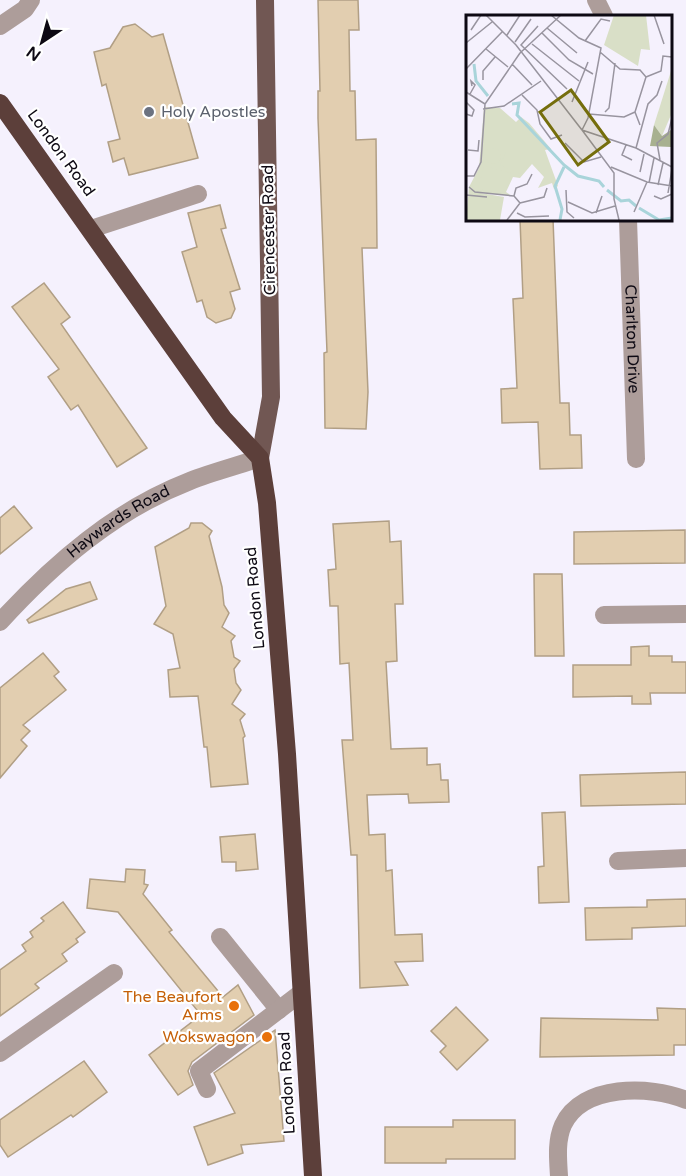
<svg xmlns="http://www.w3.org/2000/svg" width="686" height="1176" viewBox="0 0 686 1176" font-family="'Varela Round',sans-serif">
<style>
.building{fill:#e2ceb0;stroke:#b19f85;stroke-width:1.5}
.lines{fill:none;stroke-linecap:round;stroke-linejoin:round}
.minor{stroke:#ad9d9a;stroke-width:18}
.major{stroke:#715753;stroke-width:18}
.highway{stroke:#5c3f3a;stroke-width:18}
.worship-dot{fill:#6b7280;stroke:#fff;stroke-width:2}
.food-dot{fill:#e8710a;stroke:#fff;stroke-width:2}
.labels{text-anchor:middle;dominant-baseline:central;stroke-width:4.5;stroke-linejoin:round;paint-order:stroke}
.worship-label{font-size:16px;fill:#5b616d;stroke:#fff;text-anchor:start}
.street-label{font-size:16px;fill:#0d0913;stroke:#fff}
.food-label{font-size:16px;fill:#c56008;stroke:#fff;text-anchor:end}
.inset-river{fill:none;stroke:#a9d4da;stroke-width:3}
.inset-road{fill:none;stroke:#98949f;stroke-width:1.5}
.view{fill:#756e0c;fill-opacity:0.15;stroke:#756e0c;stroke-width:3}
.inset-edge{fill:none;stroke:#0d0913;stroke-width:3}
</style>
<rect width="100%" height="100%" fill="#f5f1fd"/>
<g class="building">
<path d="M 318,0 L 358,0 L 359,30 L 349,30 L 350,91 L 355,91 L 356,140 L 376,139 L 377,248 L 362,248 L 368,392 L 366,429 L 325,428 L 324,353 L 327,352 L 318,118 L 318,91 L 320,91 Z"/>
<path d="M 135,24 L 152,37 L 163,34 L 198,158 L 129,175 L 124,158 L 113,162 L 108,142 L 120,139 L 106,84 L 102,86 L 94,52 L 110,48 L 123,27 Z"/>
<path d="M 220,205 L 226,228 L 221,229 L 240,289 L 230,292 L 235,309 L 231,318 L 216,323 L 207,317 L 202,300 L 197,302 L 182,252 L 197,247 L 188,213 Z"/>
<path d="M 520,219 L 553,219 L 560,403 L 569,403 L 570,435 L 581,435 L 582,468 L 540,469 L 538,422 L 502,423 L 501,389 L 517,388 L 513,299 L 523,298 Z"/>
<path d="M 44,283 L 70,317 L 61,324 L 147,448 L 117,467 L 78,405 L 71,410 L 48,377 L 59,369 L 12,307 Z"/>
<path d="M 14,506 L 32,528 L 0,554 L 0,518 Z"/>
<path d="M 389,521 L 390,542 L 401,541 L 403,604 L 395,604 L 397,661 L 386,662 L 391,749 L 427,748 L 427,765 L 440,764 L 441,780 L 448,780 L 449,802 L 409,803 L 408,794 L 367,795 L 369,835 L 385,834 L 386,871 L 392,870 L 395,935 L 422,934 L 423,961 L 395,962 L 408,985 L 360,988 L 357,855 L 351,855 L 342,740 L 353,740 L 349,663 L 340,664 L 338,606 L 330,606 L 328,570 L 336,569 L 333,524 Z"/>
<path d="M 191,523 L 202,523 L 212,531 L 209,536 L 222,587 L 224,605 L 229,613 L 222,627 L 235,636 L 231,641 L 234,657 L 240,661 L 234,669 L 236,683 L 241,690 L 232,704 L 245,714 L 240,720 L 245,736 L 243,738 L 248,784 L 211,787 L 207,747 L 204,747 L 198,696 L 170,697 L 168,670 L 180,668 L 173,634 L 154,624 L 166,606 L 155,547 L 189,528 Z"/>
<path d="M 685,530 L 685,563 L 574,564 L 574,532 Z"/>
<path d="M 534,574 L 562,574 L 564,656 L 535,656 Z"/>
<path d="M 90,582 L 97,599 L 29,623 L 27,620 L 66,589 Z"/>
<path d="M 649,646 L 649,656 L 672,656 L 672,662 L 686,662 L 686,693 L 650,693 L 651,704 L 632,704 L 632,696 L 573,697 L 573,665 L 631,665 L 631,647 Z"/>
<path d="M 43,653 L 59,672 L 54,676 L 66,690 L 23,725 L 30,731 L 21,740 L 27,746 L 0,778 L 0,688 Z"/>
<path d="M 686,772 L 686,804 L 581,806 L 580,775 Z"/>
<path d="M 565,812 L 569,902 L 539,903 L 538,867 L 544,866 L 542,813 Z"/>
<path d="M 255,834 L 258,869 L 236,871 L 236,862 L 222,862 L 220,837 Z"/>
<path d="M 126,869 L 145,870 L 144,884 L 148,885 L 143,894 L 172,930 L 169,932 L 223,997 L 238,985 L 254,1015 L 192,1062 L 188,1071 L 193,1085 L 178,1095 L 149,1055 L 201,1015 L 118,912 L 87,908 L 90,879 L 125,882 Z"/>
<path d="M 686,899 L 686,926 L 632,928 L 632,939 L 586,940 L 585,908 L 647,907 L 647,900 Z"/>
<path d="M 63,902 L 85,932 L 76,939 L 78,942 L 62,954 L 67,961 L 35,984 L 39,988 L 0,1016 L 0,970 L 26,951 L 22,945 L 33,937 L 30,932 L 44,921 L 41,918 Z"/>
<path d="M 456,1007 L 488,1040 L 457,1070 L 440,1052 L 446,1046 L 431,1031 Z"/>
<path d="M 657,1008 L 686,1009 L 686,1045 L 674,1045 L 674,1055 L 540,1057 L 541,1018 L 658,1020 Z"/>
<path d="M 275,1030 L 284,1141 L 241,1145 L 243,1153 L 208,1165 L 194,1127 L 235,1113 L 214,1073 Z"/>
<path d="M 84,1061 L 107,1092 L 73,1117 L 71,1115 L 8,1157 L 0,1145 L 0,1120 Z"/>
<path d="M 453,1120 L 515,1120 L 515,1159 L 446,1159 L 446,1163 L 385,1163 L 385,1127 L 453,1127 Z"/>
</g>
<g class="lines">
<g class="minor">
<path d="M 596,0 L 604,16"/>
<path d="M 0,26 L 25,9 L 31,0"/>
<path id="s1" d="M 628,219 L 636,459"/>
<path d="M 91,229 L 198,194"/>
<path d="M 604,615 L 686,614"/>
<path id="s2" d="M 0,622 C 54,563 115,510 190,481 C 213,472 237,466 260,458"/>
<path d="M 618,861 L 686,858"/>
<path d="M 220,937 L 279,1010"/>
<path d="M 0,1053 L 114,973"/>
<path d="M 207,1089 L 199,1071 L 301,993"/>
<path d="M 559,1176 C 558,1159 556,1141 563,1125 C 582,1084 650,1085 686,1100"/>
</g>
<path class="major" d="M 260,458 L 271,397 L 265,0"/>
<path class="highway" d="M 0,103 L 223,418 L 260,458 L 267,503 L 287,754 L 313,1176"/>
</g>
<circle class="worship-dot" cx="149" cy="112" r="6"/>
<g class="food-dot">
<circle cx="234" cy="1006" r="6"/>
<circle cx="267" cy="1037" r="6"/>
</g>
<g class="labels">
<g class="worship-label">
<text x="161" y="112">Holy Apostles</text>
</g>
<g class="street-label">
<text transform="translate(61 153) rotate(54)">London Road</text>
<text transform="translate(269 230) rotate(-91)">Cirencester Road</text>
<text stroke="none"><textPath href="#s1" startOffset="120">Charlton Drive</textPath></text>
<text stroke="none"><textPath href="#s2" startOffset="156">Haywards Road</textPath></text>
<text transform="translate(255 598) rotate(-95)">London Road</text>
<text transform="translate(287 1083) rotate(-93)">London Road</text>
</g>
<g class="food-label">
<text x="222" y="997">The Beaufort<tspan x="222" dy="18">Arms</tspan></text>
<text x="255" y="1037">Wokswagon</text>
</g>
</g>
<g transform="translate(466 15)">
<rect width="206" height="206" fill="#f5f1fd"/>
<path d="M 205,56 L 205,100 L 196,121 L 188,110 Z" fill="#d9dfc7"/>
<path d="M 188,110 L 196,121 L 205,115 L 205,132 L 184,131 Z" fill="#a8b190"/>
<path d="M 148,0 L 180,0 L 184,35 L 175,34 L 172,51 L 138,30 ZM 18,92 L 34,93 L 50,107 L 55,102 L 63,108 L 85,134 L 79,135 L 92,171 L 88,174 L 86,168 L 72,173 L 78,162 L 66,149 L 54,163 L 47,162 L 40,177 L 46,181 L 9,177 L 3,172 L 13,153 Z" fill="#d9dfc7"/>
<path d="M19 141a8 8 0 1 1 16 0a8 8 0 1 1-16 0ZM 40,137 L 61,147 L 55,159 L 34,150 ZM 18,151 L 45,158 L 39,178 L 12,174 ZM 3,172 L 9,177 L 38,182 L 34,205 L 0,205 Z" fill="#d9dfc7"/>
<path class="inset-river" d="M 8,49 L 10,66 L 22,81M 46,89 L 53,88 L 51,100 L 98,150 L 112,161 L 133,166 L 138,172M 141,175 L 155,186 L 163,185 L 170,191M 173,193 L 193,205 L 206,203M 94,205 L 96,194 L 89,171 L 98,152"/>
<path class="inset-road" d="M 20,0 L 50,30 L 116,115 L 170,133 L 206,152M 85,0 L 113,23 L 135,33 L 122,103 L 116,115M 188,0 L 198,29M 72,11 L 55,30 L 101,74M 81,13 L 111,38M 5,15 L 15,0M 76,18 L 103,45 L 127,59M 41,20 L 54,0M 119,26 L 135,4 L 144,6M 49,27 L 65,4M 0,28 L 26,7M 66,29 L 113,66M 20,34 L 42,52M 134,37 L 154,54 L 174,55 L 180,62M 54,38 L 95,0M 46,49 L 66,70M 0,54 L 36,17M 180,62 L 195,56 L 197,41 L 206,42M 17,65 L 17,56 L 29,42M 0,77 L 19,89M 4,79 L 9,70 L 5,66 L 6,71M 56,80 L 71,95 L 74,109 L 85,124 L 96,120M 0,87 L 8,95 L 6,101 L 0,99M 106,87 L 122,47M 17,94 L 38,91 L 75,66M 139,97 L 143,93 L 149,48M 123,99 L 158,102 L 169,97M 174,110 L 169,97 L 180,62M 116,115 L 148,158 L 148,184 L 153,205M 99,128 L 118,147 L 135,142M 160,130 L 156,140 L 166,145M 170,133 L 182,89 L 191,80 L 196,66M 2,135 L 12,136 L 13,125M 194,145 L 191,128 L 202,119 L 206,103M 145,152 L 181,167 L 206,171M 174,157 L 178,139M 0,161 L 8,161 L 15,147 L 19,89 L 54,38M 183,168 L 188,143M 192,170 L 197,148M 3,172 L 9,177 L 48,181 L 54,188M 100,175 L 101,197 L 108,203M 202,178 L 206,154M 0,180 L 21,182M 48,181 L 50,173 L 61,169 L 66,159M 188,181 L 195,184 L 206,179M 102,187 L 126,198 L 149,191M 54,188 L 78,182 L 81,173M 168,197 L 181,167M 51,198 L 59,202 L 83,201M 130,198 L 136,181M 41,205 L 54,188"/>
<path class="view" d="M 105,75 L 143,127 L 112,150 L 74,97 Z"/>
<rect width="206" height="206" class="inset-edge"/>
</g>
<g transform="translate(42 42) rotate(216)" stroke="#ffffff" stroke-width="4.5" paint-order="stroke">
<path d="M0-4.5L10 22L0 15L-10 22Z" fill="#0d0913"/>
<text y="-9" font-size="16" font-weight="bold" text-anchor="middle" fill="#0d0913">N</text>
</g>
</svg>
